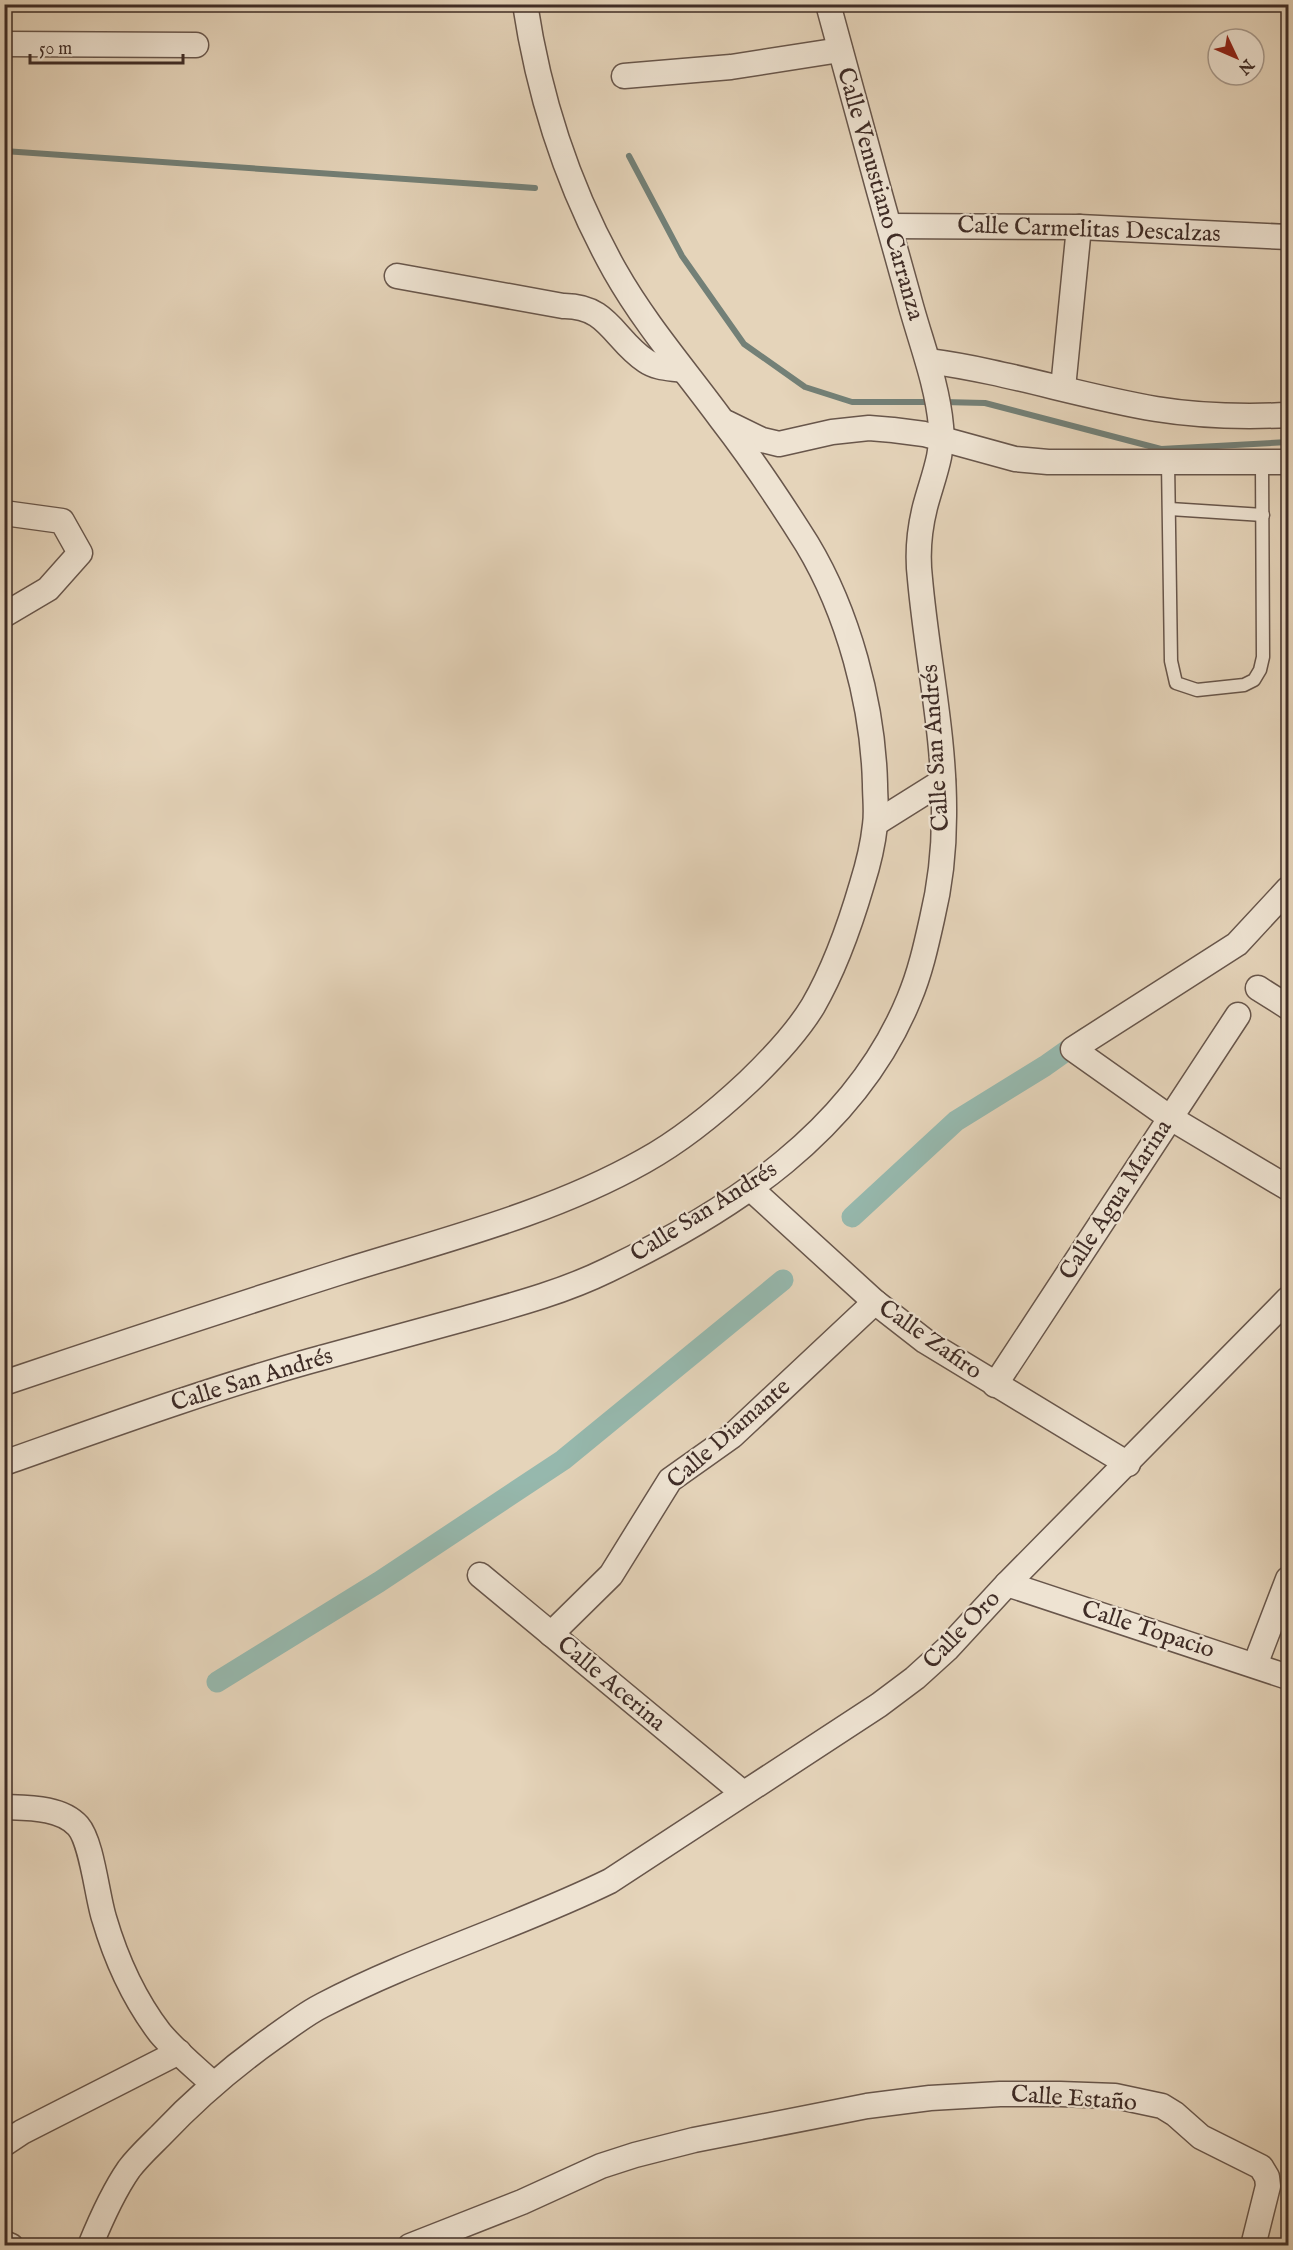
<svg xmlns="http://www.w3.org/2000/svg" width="1293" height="2250" viewBox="0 0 1293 2250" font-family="'IM FELL English',serif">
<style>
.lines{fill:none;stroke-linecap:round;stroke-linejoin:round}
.stream{stroke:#738077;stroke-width:6}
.canal{stroke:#96b8ad;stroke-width:21}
.service-casing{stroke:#68564b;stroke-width:15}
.minor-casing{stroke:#68564b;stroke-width:27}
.service{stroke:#eee3d2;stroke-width:12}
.minor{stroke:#eee3d2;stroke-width:24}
.labels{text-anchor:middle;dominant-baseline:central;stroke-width:4.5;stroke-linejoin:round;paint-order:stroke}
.street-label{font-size:24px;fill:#3f2c26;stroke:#eee3d2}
</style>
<rect width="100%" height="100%" fill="#e5d4ba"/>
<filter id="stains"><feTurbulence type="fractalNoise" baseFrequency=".00333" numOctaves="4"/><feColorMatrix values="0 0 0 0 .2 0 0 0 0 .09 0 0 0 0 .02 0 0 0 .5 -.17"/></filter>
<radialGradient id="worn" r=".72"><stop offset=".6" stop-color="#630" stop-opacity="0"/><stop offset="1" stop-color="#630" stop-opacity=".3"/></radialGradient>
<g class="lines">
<g class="stream">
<path d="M 4,151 L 535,188"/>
<path d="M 629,156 L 682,256 L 744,344 L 805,387 L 852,402 L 933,402"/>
<path d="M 943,402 L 985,403 L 1161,449 L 1288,442"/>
</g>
<g class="canal">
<path d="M 852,1217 L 956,1121 L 1045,1066 L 1086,1037"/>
<path d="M 217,1682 L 379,1582 L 563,1460 L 783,1280"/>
</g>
<g class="service-casing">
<g id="service">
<path d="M 1168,462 L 1171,661 L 1176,683 L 1197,690 L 1244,685 L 1254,680 L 1260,670 L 1263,657 L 1262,463"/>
<path d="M 1170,509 L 1263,515"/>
</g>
</g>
<g class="minor-casing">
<g id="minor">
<path d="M 4,44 L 196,45"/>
<path d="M 624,76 L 731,67 L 840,50"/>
<path d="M 890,226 L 1079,227 L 1288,237"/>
<path d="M 397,276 L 563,306 C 608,305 614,340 646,361 C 656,368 670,368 682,370"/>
<path d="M 928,361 C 1005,371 1079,396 1156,409 C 1199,416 1245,417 1288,415"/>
<path d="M 1063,388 L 1079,227"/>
<path d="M 727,423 L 762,440 L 779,444 L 832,432 L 869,428 L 893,430 L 924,434 L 1015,459 L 1048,462 L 1288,462"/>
<path d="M 4,513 L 62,521 L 80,553 L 48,589 L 4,615"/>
<path d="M 876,823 L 943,781"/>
<path d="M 1288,889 L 1237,944 L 1073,1049 L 1169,1117 L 1288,1188"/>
<path d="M 1258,988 L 1288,1007"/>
<path d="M 751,1189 L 875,1302 L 925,1341 L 1128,1464"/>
<path d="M 4,1383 C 116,1345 228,1308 341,1272 C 443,1240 550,1214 644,1161 C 682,1140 716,1112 748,1082 C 772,1059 796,1034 813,1006 C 835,968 850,925 862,884 C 868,865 873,844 875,825 C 877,812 875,798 875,784 C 873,704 848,612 807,544 C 780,501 752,459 721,419 C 685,370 645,324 615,271 C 569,189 539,97 525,4"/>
<path d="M 995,1385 L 1238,1015"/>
<path d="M 4,1463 C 106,1427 207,1390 310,1361 C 360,1347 410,1334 460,1320 C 510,1306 561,1293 608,1270 C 731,1211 855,1131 909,999 C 920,973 926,946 932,919 C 940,886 944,851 944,816 C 945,736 927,658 920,579 C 917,554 919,531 925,507 C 932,480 944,453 941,426 C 937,381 919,338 908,295 C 881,198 854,102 828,4"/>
<path d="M 480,1575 L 743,1793"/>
<path d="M 1007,1584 L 1288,1677"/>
<path d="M 551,1634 L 611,1575 L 670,1480 L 732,1436 L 875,1302"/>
<path d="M 1255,1665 L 1288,1579"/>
<path d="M 4,1807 C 28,1808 61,1807 78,1826 C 92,1842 97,1896 104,1918 C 116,1959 134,1999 160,2033 C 176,2052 196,2068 213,2084"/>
<path d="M 4,2144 L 22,2132 L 179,2052"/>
<path d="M 4,2243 L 11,2246"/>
<path d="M 90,2246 C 101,2219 113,2192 129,2169 C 138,2157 150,2146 160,2136 C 195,2099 232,2067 273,2038 C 289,2027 305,2014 323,2005 C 415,1957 516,1927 610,1881 L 879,1705 L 915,1678 L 947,1649 L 1007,1584 L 1288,1299"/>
<path d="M 410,2246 L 522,2202 L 601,2166 L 635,2155 L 694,2140 L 867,2106 L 930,2098 L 1000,2094 L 1060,2094 L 1115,2096 L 1162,2106 L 1175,2114 L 1201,2137 L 1261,2167 L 1267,2177 L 1268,2186 L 1253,2246"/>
</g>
</g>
<use href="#service" class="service"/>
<use href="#minor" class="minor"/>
</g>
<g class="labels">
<g class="street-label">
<text transform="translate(880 194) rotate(74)">Calle Venustiano Carranza</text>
<text transform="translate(1089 230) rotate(2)">Calle Carmelitas Descalzas</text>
<text transform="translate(936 748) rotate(-94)">Calle San Andrés</text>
<text transform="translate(1116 1200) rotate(-57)">Calle Agua Marina</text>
<text transform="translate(704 1212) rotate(-32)">Calle San Andrés</text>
<text transform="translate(930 1340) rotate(35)">Calle Zafiro</text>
<text transform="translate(252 1380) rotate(-17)">Calle San Andrés</text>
<text transform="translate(729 1434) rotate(-41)">Calle Diamante</text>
<text transform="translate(962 1630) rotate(-46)">Calle Oro</text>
<text transform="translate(1148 1630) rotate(18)">Calle Topacio</text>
<text transform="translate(611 1684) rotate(40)">Calle Acerina</text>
<text transform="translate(1074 2099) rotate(4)">Calle Estaño</text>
</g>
</g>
<rect width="1293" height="2250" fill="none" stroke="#e5d4ba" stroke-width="24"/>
<rect x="6" y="6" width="1281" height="2238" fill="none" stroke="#3f2c26" stroke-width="3"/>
<rect x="12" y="12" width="1269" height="2226" fill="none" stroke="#3f2c26" stroke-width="1.5"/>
<g transform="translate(1236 57) rotate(134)"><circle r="28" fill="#eee3d2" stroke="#a89a8d" stroke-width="1.5"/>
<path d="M0-4.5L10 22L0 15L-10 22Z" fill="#8f2418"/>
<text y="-9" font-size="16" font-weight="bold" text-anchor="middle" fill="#3f2c26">N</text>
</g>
<path d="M30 54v9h153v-9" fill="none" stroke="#3f2c26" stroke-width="3"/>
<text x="39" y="54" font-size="18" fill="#3f2c26" stroke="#eee3d2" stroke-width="4.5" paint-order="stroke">50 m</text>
<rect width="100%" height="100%" filter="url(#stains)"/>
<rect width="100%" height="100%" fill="url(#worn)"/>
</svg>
